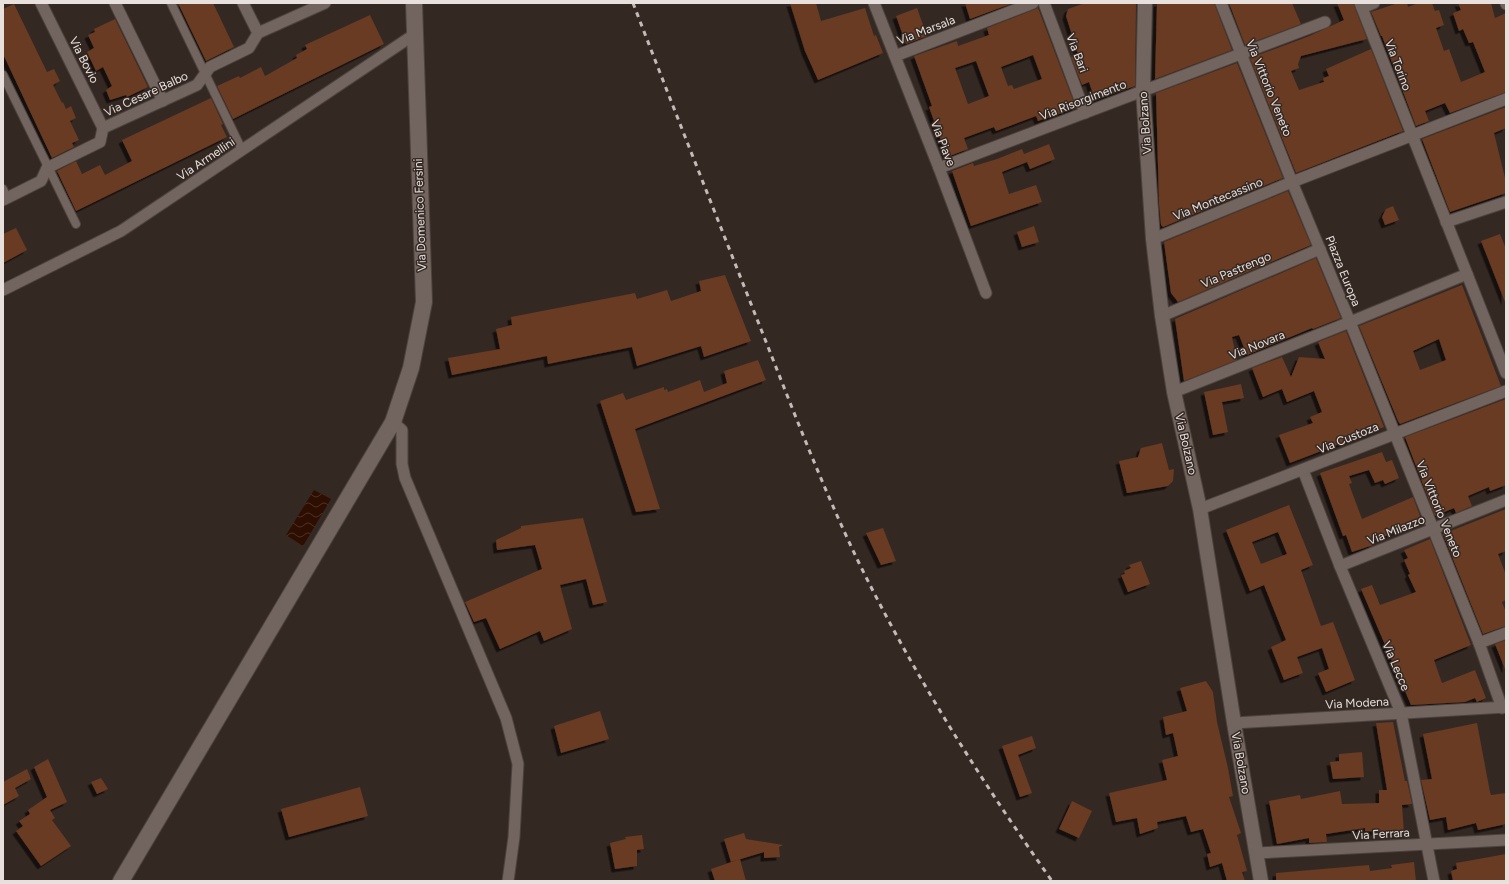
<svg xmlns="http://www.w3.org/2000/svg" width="1509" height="884" viewBox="0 0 1509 884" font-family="Figtree,sans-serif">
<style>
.water{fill:url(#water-waves)}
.building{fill:#683a24;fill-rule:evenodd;filter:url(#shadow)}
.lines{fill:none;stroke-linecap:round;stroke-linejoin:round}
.pedestrian-casing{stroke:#4c433e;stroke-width:10}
.minor-casing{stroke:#4c433e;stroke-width:13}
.tertiary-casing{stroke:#4c433e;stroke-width:16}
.secondary-casing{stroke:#4c433e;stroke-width:18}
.pedestrian{stroke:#72645e;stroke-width:8}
.minor{stroke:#72645e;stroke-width:11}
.tertiary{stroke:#72645e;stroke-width:14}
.secondary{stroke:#72645e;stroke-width:16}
.rail{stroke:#c4bbb8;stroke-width:3;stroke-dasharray:5 5;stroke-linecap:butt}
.labels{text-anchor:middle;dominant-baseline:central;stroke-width:3;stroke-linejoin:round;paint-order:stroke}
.street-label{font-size:12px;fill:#e8e0dd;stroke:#342823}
</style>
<defs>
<pattern id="water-waves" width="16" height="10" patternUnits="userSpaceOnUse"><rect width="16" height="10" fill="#2e0e01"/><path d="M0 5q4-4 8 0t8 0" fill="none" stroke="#4c3126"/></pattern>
<filter id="shadow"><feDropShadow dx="-3.5" dy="3.5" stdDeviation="0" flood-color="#0009"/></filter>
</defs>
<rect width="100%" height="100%" fill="#342823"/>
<path class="water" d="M 314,490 L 331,499 L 303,546 L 286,535 Z"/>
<g class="building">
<path d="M 178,3 L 213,3 L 234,47 L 206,61 Z"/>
<path d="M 790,3 L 816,3 L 821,21 L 865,8 L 874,36 L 876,35 L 883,53 L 818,80 L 805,51 Z"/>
<path d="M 965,3 L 1013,3 L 970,19 Z"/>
<path d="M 1085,3 L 1136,3 L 1135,86 L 1095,100 L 1089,82 L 1082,85 L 1071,57 L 1078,54 L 1066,16 L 1068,9 Z"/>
<path d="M 1157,3 L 1214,3 L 1232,50 L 1155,79 Z"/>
<path d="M 1229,3 L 1292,3 L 1301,24 L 1245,45 Z"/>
<path d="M 1337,3 L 1353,3 L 1367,39 L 1301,56 L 1298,64 L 1299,68 L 1291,71 L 1299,90 L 1324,82 L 1323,78 L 1329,76 L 1326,69 L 1371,49 L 1403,131 L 1296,173 L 1250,58 L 1307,37 L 1344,20 Z"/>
<path d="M 1398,3 L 1407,3 L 1408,7 L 1418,3 L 1432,3 L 1435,11 L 1439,10 L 1444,25 L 1436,28 L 1444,51 L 1449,49 L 1461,82 L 1485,72 L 1473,42 L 1469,43 L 1463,29 L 1459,31 L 1453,13 L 1461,10 L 1458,3 L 1491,3 L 1495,18 L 1506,13 L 1506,92 L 1450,113 L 1445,103 L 1425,111 L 1429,121 L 1416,126 L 1382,36 L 1381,36 L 1371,12 Z"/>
<path d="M 14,4 L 47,72 L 54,69 L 60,81 L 53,85 L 62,103 L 63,102 L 66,109 L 71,106 L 76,118 L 70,121 L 79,140 L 72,143 L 74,147 L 52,158 L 3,54 L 3,9 Z"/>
<path d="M 917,8 L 927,36 L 906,44 L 896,16 Z"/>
<path d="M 1038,8 L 1076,108 L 1038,121 L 1036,116 L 996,131 L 994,127 L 964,138 L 968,149 L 947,157 L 929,107 L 932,106 L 914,56 L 957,41 L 958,46 L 989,35 L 987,28 ZM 1033,55 L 1042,79 L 1014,89 L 1012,85 L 1008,86 L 1001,67 ZM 976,61 L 989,96 L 968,104 L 955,68 Z"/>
<path d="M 370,15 L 384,44 L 233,119 L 217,86 L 239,76 L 240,78 L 261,67 L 265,76 L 297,58 L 296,55 L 307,49 L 305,45 Z"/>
<path d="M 115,19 L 148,87 L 127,97 L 126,95 L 110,100 L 106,90 L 112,86 L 103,67 L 96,71 L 87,52 L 94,48 L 88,35 L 95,32 L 94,29 Z"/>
<path d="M 1237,63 L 1283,178 L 1163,227 L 1161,225 L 1159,204 L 1156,93 Z"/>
<path d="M 211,98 L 223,124 L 221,125 L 227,137 L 76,211 L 57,171 L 76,161 L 82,174 L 100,165 L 105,175 L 132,161 L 122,140 Z"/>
<path d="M 1506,107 L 1506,128 L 1494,133 L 1506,182 L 1506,193 L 1450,212 L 1422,139 Z"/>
<path d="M 1049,144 L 1055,159 L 1030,169 L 1027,162 L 1002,172 L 1009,194 L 1036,185 L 1042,202 L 971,226 L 952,171 L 973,163 L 974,166 L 997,159 L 1022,149 L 1024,154 Z"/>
<path d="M 1288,191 L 1311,245 L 1178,302 L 1171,293 L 1164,242 Z"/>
<path d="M 1393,206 L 1399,220 L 1385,225 L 1382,217 L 1386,209 Z"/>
<path d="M 1034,226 L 1039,242 L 1022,247 L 1017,232 Z"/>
<path d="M 16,228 L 27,250 L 3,263 L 3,234 Z"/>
<path d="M 1500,234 L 1506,249 L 1505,302 L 1481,241 Z"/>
<path d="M 1316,258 L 1341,318 L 1313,329 L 1312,328 L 1247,355 L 1239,335 L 1232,337 L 1237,360 L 1184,381 L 1175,319 Z"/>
<path d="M 725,275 L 751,341 L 704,357 L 701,346 L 637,366 L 632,347 L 548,364 L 547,356 L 452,375 L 448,358 L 500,349 L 496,329 L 512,325 L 511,317 L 635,293 L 637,299 L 667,290 L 671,301 L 701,291 L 699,281 Z"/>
<path d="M 1462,285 L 1501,386 L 1400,424 L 1398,421 L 1359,326 ZM 1439,339 L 1446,360 L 1420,370 L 1413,351 Z"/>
<path d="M 1346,331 L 1384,427 L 1290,463 L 1279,435 L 1313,423 L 1310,417 L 1322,412 L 1314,391 L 1287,402 L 1282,389 L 1263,397 L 1252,368 L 1282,357 L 1291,377 L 1299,357 L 1325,359 L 1318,342 Z"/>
<path d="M 758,360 L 766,380 L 635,429 L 660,509 L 636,512 L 600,401 L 623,393 L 626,400 L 664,387 L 664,390 L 667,389 L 668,392 L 700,380 L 704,392 L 727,383 L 724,371 Z"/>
<path d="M 1241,384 L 1244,398 L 1222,402 L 1228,432 L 1213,435 L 1204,392 Z"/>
<path d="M 1506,399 L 1506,485 L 1490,491 L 1489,487 L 1468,496 L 1472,506 L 1456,513 L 1454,508 L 1435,516 L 1405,437 Z"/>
<path d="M 1162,443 L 1169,470 L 1174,469 L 1173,481 L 1168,486 L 1127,493 L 1119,461 L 1138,457 L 1141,448 Z"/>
<path d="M 1382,452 L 1386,462 L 1392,460 L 1399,478 L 1385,484 L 1383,480 L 1375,483 L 1369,470 L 1349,476 L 1352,483 L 1349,484 L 1362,519 L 1413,497 L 1422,521 L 1376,540 L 1372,543 L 1373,545 L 1352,552 L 1346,535 L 1343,536 L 1320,473 Z"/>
<path d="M 1289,505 L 1313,565 L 1301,570 L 1321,626 L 1333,622 L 1355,680 L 1326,692 L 1318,673 L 1329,669 L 1322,648 L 1297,657 L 1303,673 L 1284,680 L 1271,647 L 1286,640 L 1264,585 L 1250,591 L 1226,530 ZM 1278,532 L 1287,554 L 1261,564 L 1252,542 Z"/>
<path d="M 1506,509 L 1506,551 L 1498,554 L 1506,575 L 1506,600 L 1502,602 L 1506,612 L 1506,626 L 1483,634 L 1443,534 Z"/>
<path d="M 583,518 L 607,602 L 593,605 L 586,579 L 560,585 L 572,629 L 544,641 L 540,631 L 500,649 L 486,618 L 474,622 L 465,602 L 542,569 L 535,545 L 497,550 L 496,540 L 521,528 L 521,526 Z"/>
<path d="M 883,528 L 896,561 L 881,565 L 866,533 Z"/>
<path d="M 1430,539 L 1471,645 L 1434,660 L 1442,683 L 1475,670 L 1486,698 L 1477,702 L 1475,698 L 1465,702 L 1411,705 L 1361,589 L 1372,585 L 1380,605 L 1416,592 L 1408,575 L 1410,574 L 1404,560 L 1408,558 L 1404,550 Z"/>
<path d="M 1141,561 L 1150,584 L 1128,592 L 1121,575 L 1125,574 L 1124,571 L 1131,568 L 1129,565 Z"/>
<path d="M 1506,640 L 1506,669 L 1505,669 L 1495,644 Z"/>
<path d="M 1206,681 L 1213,692 L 1217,722 L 1228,768 L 1233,796 L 1229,797 L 1241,833 L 1237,835 L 1247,871 L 1242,872 L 1245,881 L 1227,881 L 1222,863 L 1210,867 L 1207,854 L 1211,853 L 1203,829 L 1191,832 L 1186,816 L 1157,822 L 1158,828 L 1140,834 L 1137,818 L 1116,822 L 1109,793 L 1167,780 L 1162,760 L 1178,756 L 1173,733 L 1166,735 L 1163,717 L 1187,711 L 1180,688 Z"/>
<path d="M 600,711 L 609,739 L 561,753 L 554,726 Z"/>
<path d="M 1393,722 L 1405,781 L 1407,781 L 1412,804 L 1402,805 L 1404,833 L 1365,831 L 1365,828 L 1326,834 L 1327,842 L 1309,843 L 1309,838 L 1277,844 L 1269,801 L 1300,795 L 1301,799 L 1340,791 L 1342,804 L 1379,803 L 1379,790 L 1387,790 L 1376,723 Z"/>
<path d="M 1477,723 L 1490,792 L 1491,795 L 1506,793 L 1506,824 L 1478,830 L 1476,823 L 1448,830 L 1446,817 L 1430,820 L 1421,780 L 1432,779 L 1423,734 Z"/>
<path d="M 1032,736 L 1036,748 L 1018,755 L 1032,793 L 1020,797 L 1002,746 Z"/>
<path d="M 1362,752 L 1364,777 L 1333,779 L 1330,762 L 1339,761 L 1339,754 Z"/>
<path d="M 48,759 L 67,802 L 50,810 L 55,818 L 52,820 L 71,846 L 41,866 L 16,831 L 23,826 L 19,821 L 30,814 L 28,810 L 47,797 L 34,767 Z"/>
<path d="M 27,769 L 31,779 L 15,788 L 19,796 L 3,805 L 3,782 Z"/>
<path d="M 101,778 L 108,789 L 97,794 L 91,782 Z"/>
<path d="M 360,787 L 368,816 L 289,837 L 281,809 Z"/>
<path d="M 1072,801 L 1092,811 L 1079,838 L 1059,829 Z"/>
<path d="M 744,833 L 746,839 L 783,845 L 779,847 L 780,857 L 764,858 L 764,852 L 731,862 L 724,839 Z"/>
<path d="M 642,835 L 644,849 L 637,850 L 637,866 L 615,869 L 610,843 L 626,839 L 625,837 Z"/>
<path d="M 1506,854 L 1506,881 L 1453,881 L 1451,871 L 1457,869 L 1456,863 Z"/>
<path d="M 740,859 L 746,881 L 715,881 L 711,869 Z"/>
<path d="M 1414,862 L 1416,881 L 1276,881 L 1276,873 L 1369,865 L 1370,871 L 1392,868 L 1391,865 Z"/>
</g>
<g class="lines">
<g class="pedestrian-casing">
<g id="pedestrian">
<path d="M 171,3 L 242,150"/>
<path d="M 3,75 L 76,224"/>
<path d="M 3,189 L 7,198"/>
</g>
</g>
<g class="minor-casing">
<g id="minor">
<path d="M 41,3 L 103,128"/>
<path d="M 115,3 L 163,101"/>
<path d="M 243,3 L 258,33"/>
<path d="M 874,3 L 939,168 L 986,293"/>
<path d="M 1044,3 L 1085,113"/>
<path d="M 1360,3 L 1467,274 L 1350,322 L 1292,182 L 1506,99"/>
<path d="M 1506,3 L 1506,4"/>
<path d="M 1362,8 L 1374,3"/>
<path d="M 895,56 L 1033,3"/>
<path d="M 939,168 L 1325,22"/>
<path d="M 3,200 L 41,181 L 47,168 L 100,142 L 103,128 L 197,85 L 210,67 L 249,48 L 258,33 L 325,3"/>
<path d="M 1446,222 L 1506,202"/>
<path d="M 1153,239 L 1292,182 L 1221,3"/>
<path d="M 1467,274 L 1506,373"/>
<path d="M 3,290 L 121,231 L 415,34"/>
<path d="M 1162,316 L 1320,249"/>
<path d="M 1174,392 L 1350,322 L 1479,643 L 1502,708"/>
<path d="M 393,422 L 402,430 L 402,464 L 405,478 L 506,718 L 518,764 L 514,837 L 508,881"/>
<path d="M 1303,470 L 1340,566 L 1401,713 L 1434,881"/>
<path d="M 1200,509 L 1506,391"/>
<path d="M 1340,566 L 1506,500"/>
<path d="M 1479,643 L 1506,633"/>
<path d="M 1234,723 L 1506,707"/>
<path d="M 1257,853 L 1506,840"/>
</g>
</g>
<g class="tertiary-casing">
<path id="tertiary" d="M 1145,3 L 1143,91 L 1153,239 L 1162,316 L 1174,392 L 1200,509 L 1234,723 L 1261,881"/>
</g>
<g class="secondary-casing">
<path id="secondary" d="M 121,881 L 393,422 L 411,368 L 424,302 L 414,3"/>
</g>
<use href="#pedestrian" class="pedestrian"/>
<use href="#minor" class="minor"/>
<use href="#tertiary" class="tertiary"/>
<use href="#secondary" class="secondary"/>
<path class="rail" d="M 633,3 C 673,107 714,210 755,314 C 788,397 820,482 859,563 C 914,675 980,779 1052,881"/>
</g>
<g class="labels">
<g class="street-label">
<text transform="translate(926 30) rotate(-21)">Via Marsala</text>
<text transform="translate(1077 53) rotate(69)">Via Bari</text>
<text transform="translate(84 60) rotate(63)">Via Bovio</text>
<text transform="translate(1398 65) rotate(69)">Via Torino</text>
<text transform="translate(1269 88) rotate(68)">Via Vittorio Veneto</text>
<text transform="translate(146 94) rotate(-25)">Via Cesare Balbo</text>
<text transform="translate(1083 100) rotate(-21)">Via Risorgimento</text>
<text transform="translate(1145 123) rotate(-94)">Via Bolzano</text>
<text transform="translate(943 143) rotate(69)">Via Piave</text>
<text transform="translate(206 159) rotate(-34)">Via Armellini</text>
<text transform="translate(1218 199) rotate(-22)">Via Montecassino</text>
<text transform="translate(420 215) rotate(-92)">Via Domenico Fersini</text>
<text transform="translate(1236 270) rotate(-23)">Via Pastrengo</text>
<text transform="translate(1343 271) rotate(68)">Piazza Europa</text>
<text transform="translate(1257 345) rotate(-22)">Via Novara</text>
<text transform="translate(1348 438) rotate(-22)">Via Custoza</text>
<text transform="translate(1186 444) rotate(77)">Via Bolzano</text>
<text transform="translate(1439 509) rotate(68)">Via Vittorio Veneto</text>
<text transform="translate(1396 530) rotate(-22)">Via Milazzo</text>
<text transform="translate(1396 666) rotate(67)">Via Lecce</text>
<text transform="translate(1357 703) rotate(-3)">Via Modena</text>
<text transform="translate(1241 763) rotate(80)">Via Bolzano</text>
<text transform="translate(1381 834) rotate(-3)">Via Ferrara</text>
</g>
</g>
<rect width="1509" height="884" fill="none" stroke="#e8e0dd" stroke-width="8"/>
</svg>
